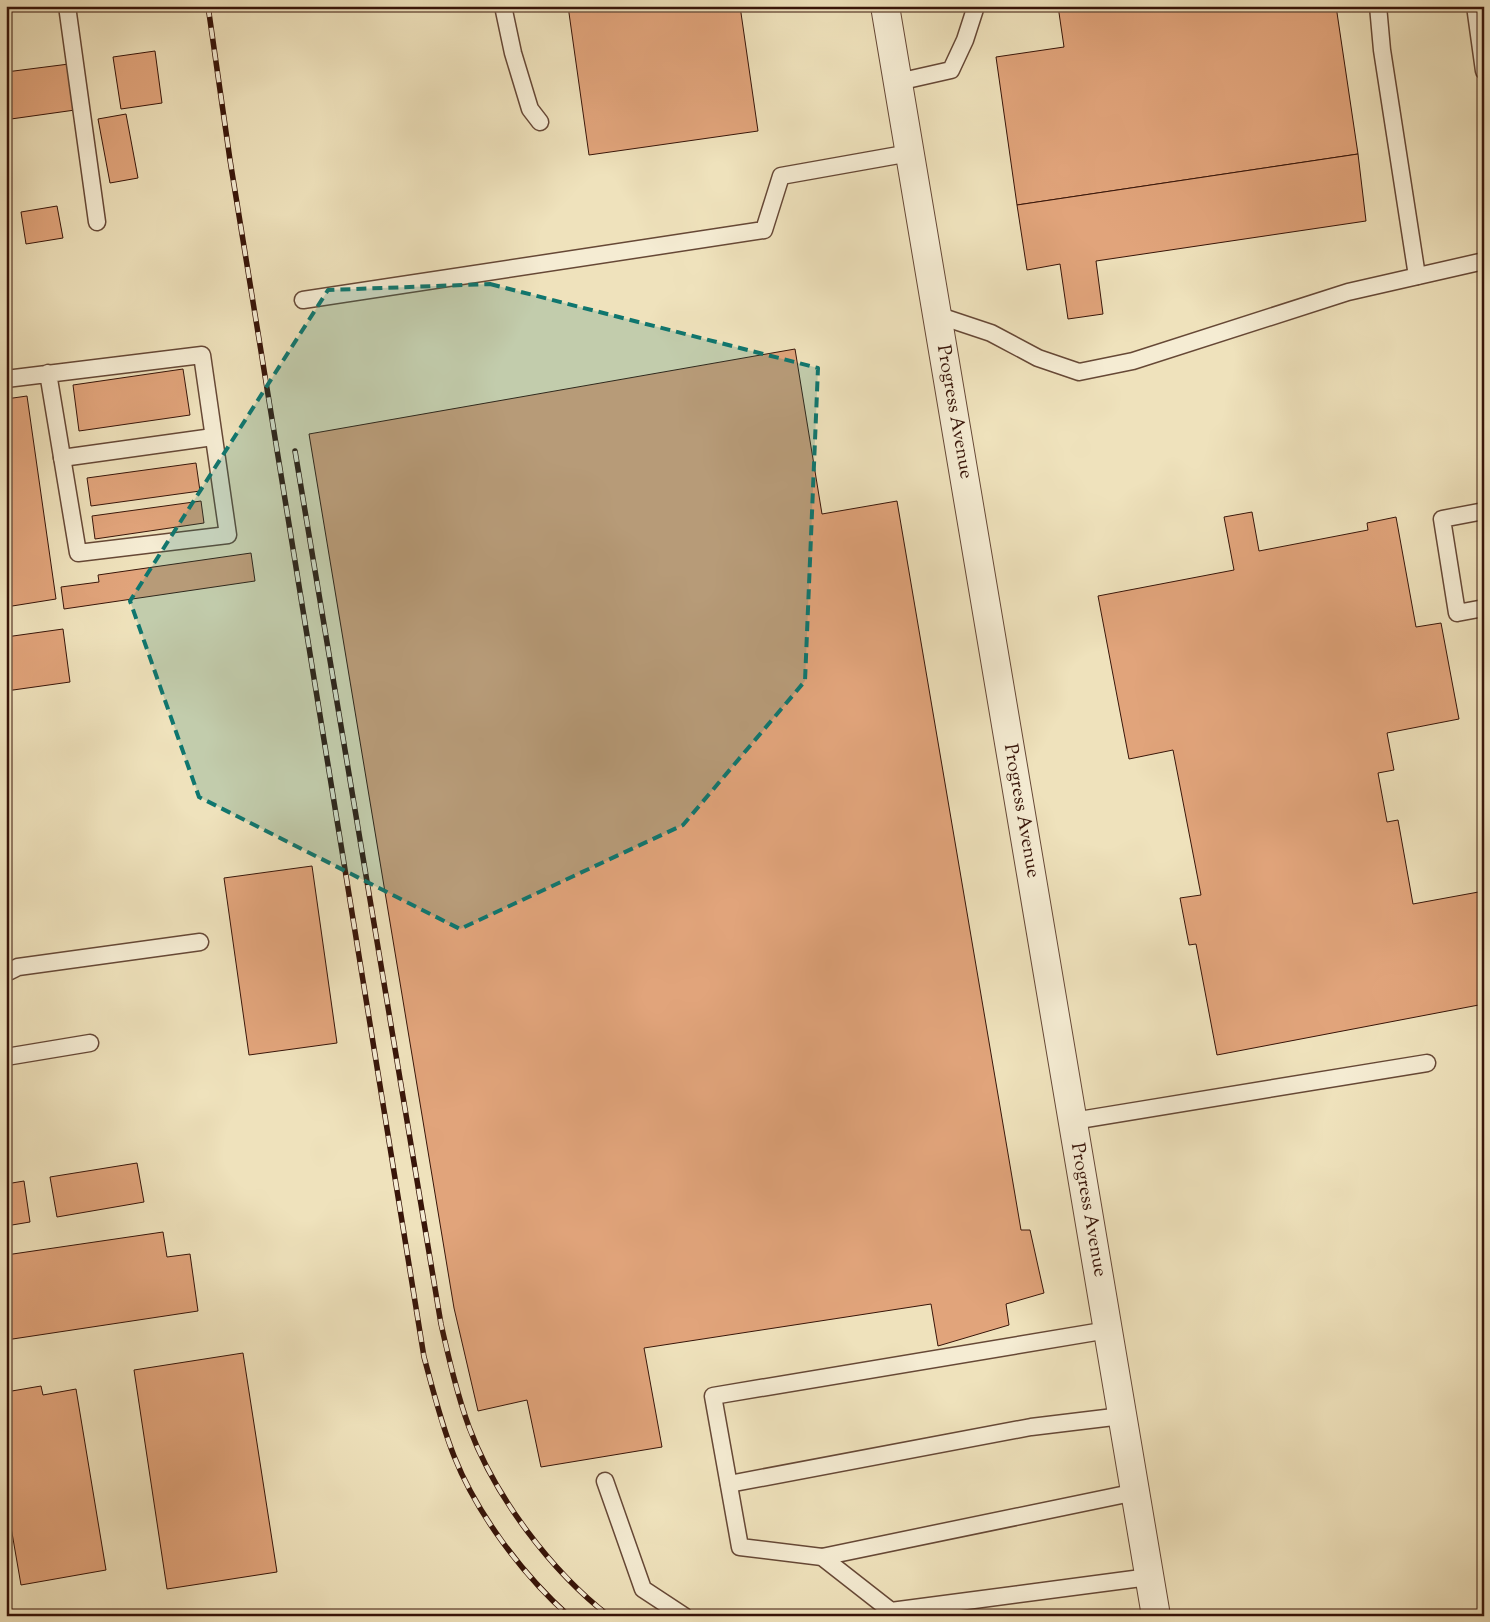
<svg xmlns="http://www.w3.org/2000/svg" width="1490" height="1622" viewBox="0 0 1490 1622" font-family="'Sorts Mill Goudy',serif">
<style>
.building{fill:#e1a47b;stroke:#381509}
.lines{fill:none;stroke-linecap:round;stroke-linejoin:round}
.lane-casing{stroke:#664836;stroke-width:19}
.street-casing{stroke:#664836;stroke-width:30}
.lane{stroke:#f5ecd3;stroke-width:16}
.street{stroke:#f5ecd3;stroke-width:28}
.rail-casing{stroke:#381509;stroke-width:5.5}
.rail{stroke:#f5ecd3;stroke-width:4;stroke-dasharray:11;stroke-linecap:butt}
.marked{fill:#0f766e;fill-opacity:0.2;stroke:#0f766e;stroke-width:4;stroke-dasharray:10 6;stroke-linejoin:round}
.labels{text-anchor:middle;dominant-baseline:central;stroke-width:5;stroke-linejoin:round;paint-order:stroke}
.street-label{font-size:19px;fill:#381509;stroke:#f5ecd3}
</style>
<rect width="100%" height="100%" fill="#efe2bc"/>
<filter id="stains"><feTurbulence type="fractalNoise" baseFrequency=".004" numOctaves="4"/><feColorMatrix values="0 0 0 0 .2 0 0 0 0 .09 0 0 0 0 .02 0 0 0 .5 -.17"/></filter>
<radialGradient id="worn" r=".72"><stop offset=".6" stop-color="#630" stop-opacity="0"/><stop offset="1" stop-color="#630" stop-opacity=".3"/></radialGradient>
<g class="building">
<path d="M 568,6 L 740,6 L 758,131 L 589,155 Z"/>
<path d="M 1058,6 L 1336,6 L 1358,154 L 1017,205 L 996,57 L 1064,47 Z"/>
<path d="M 155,51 L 162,103 L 121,109 L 113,57 Z"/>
<path d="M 69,64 L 75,110 L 11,119 L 6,72 Z"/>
<path d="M 126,114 L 138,178 L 110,183 L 98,119 Z"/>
<path d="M 1358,154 L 1366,221 L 1096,261 L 1103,314 L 1068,319 L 1060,264 L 1027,270 L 1017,205 Z"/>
<path d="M 57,206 L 63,238 L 26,244 L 21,212 Z"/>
<path d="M 795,349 L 822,514 L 897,501 L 1021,1230 L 1030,1230 L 1044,1293 L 1006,1304 L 1009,1325 L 938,1346 L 931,1304 L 644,1348 L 662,1447 L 541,1467 L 527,1400 L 478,1411 L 454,1308 L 309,434 Z"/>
<path d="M 183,369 L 190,415 L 79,431 L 73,385 Z"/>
<path d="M 27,396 L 56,599 L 6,607 L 6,399 Z"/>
<path d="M 196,463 L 200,491 L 91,506 L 87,478 Z"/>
<path d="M 201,501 L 204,523 L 95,539 L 92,516 Z"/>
<path d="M 1252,512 L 1259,551 L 1368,530 L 1367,523 L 1396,517 L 1416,627 L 1441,623 L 1459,719 L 1387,733 L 1394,770 L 1378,773 L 1387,822 L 1398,820 L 1413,904 L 1484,891 L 1484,1004 L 1217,1055 L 1196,944 L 1189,945 L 1180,898 L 1201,895 L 1173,750 L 1129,759 L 1098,596 L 1234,570 L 1224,517 Z"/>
<path d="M 251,553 L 255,581 L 64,609 L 61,587 L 99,582 L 98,575 Z"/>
<path d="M 63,629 L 70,682 L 6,691 L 6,637 Z"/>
<path d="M 312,866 L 337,1043 L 249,1055 L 224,878 Z"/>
<path d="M 137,1163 L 144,1202 L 57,1217 L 50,1177 Z"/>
<path d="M 24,1181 L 30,1222 L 6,1226 L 6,1184 Z"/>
<path d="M 163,1232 L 167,1257 L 190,1254 L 198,1311 L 6,1340 L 6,1255 Z"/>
<path d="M 243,1353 L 277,1572 L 167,1589 L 134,1370 Z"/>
<path d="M 41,1386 L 43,1395 L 76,1389 L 106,1570 L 21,1585 L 6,1498 L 6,1392 Z"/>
</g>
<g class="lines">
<g class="lane-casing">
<g id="lane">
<path d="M 67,6 L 97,222"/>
<path d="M 503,6 L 513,53 L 530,109 L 540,122"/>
<path d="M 1378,6 L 1382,50 L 1417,276"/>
<path d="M 1475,6 L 1484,71"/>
<path d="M 898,82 L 951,70 L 965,40 L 976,6"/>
<path d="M 303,300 L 764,230 L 781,176 L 910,153"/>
<path d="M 937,315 L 991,333 L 1038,358 L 1079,372 L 1133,361 L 1348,292 L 1484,261"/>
<path d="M 6,379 L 202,355 L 228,535 L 78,553 L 48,373"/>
<path d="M 62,458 L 213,437"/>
<path d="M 1484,511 L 1442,519 L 1457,613 L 1484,608"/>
<path d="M 6,973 L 18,967 L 200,942"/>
<path d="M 6,1057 L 90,1043"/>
<path d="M 1073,1121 L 1427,1063"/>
<path d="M 1108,1330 L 713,1396 L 740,1547 L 822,1557 L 891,1611 L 1149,1577"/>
<path d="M 605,1481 L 643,1589 L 684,1616"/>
<path d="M 729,1484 L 1031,1427 L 1122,1416"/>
<path d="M 822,1557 L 1136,1492"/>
</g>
</g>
<g class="street-casing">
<path id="street" d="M 885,6 L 1156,1616"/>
</g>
<use href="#lane" class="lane"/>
<use href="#street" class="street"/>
<g class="rail-casing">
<g id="rail">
<path d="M 208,6 L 230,160 L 424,1357 C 433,1390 441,1423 454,1456 C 477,1514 522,1574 569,1616"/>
<path d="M 295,451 L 441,1324 C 449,1359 457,1394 469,1427 C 495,1497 551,1571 609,1616"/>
</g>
</g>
<use href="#rail" class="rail"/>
</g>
<path class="marked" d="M 490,284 L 818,368 L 805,681 L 683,825 L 460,929 L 199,797 L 130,601 L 328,290 Z"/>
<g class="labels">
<g class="street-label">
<text transform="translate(954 412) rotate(80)">Progress Avenue</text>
<text transform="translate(1021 811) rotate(80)">Progress Avenue</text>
<text transform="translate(1088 1210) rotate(80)">Progress Avenue</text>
</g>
</g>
<rect width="1490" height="1622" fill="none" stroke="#efe2bc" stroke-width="25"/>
<rect x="8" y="8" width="1475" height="1607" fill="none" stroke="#381509" stroke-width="2.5"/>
<rect x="12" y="12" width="1465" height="1597" fill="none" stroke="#381509"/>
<rect width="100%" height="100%" filter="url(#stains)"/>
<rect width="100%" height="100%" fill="url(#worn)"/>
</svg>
